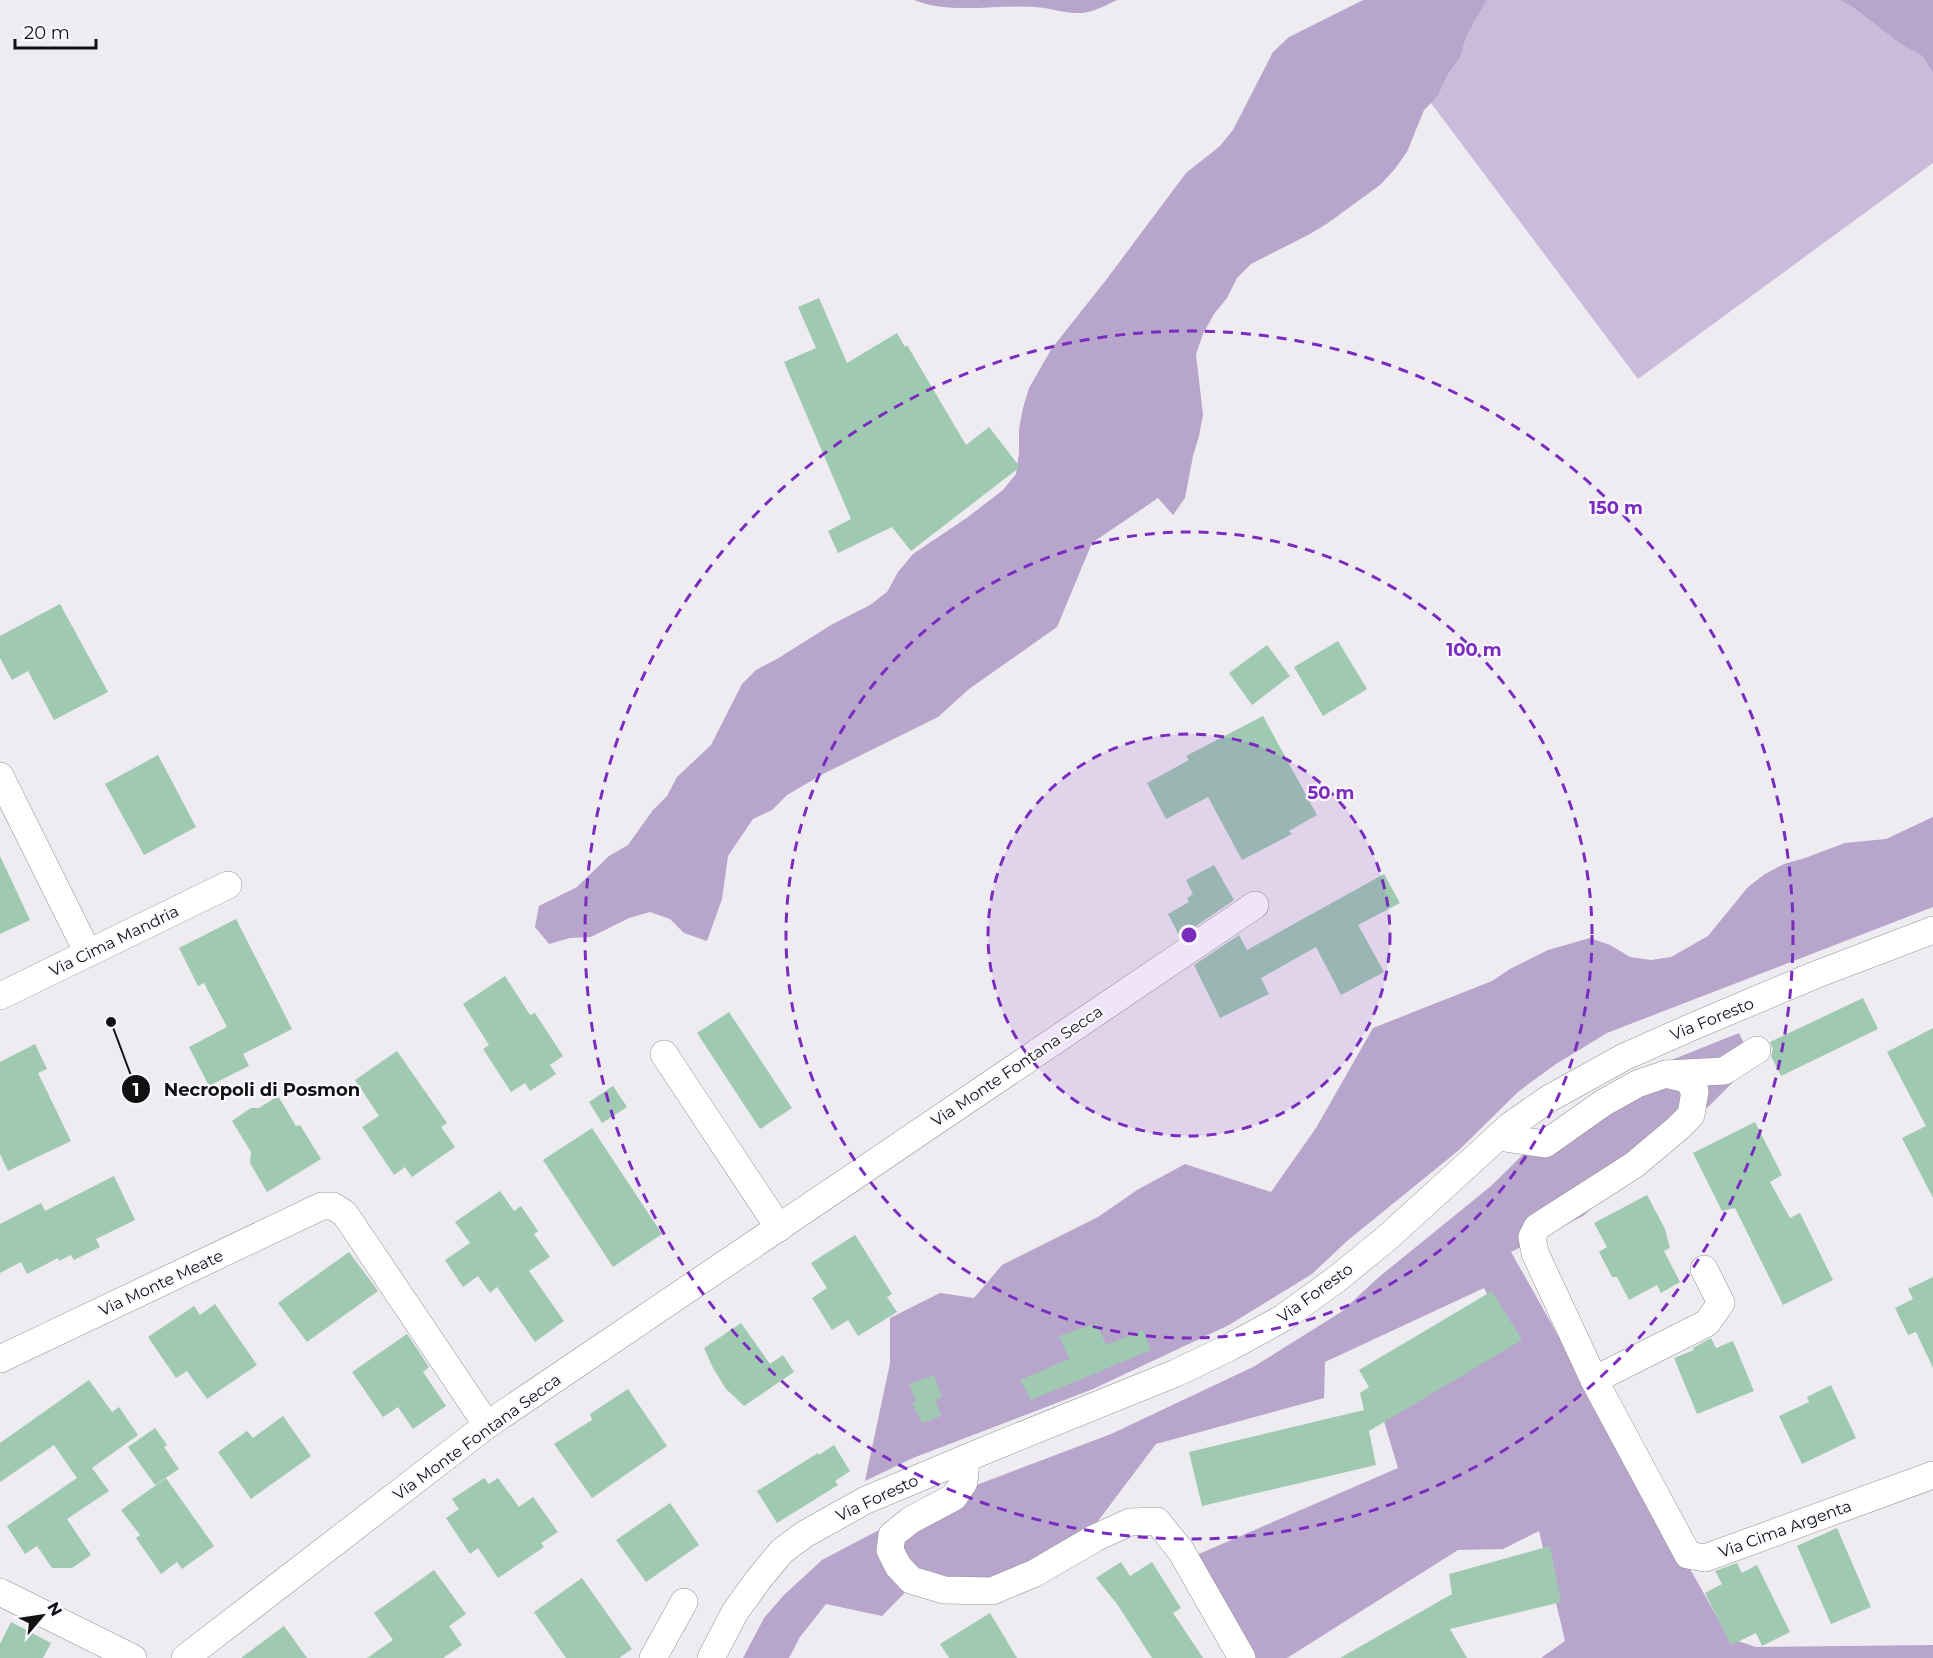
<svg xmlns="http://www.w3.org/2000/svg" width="1933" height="1658" viewBox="0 0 1933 1658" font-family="Montserrat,sans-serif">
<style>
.green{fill:#cabbdb}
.forest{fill:#b7a5cb}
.building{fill:#9fcab1}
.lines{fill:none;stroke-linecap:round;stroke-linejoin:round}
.minor-casing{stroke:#959398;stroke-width:28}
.minor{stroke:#fff;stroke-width:27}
.ring{fill:none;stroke:#7b2cbf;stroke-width:3;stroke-dasharray:10 8}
.labels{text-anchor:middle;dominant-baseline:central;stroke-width:4.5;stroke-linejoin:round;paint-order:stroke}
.street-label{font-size:16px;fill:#111012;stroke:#fbf8fe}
.centre{fill:#7b2cbf;stroke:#fbf8fe;stroke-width:3}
.ring-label{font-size:18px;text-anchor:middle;font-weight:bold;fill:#7b2cbf;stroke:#fbf8fe;stroke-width:4.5;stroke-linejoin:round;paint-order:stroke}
.leader{fill:none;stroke:#111012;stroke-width:2}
.callout-dot{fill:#111012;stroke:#fbf8fe;stroke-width:2}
.mark-label{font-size:18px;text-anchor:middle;font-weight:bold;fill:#fff}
.callout-label{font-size:18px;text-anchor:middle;font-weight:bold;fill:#111012;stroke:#fbf8fe;stroke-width:4.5;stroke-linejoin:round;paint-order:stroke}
</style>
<rect width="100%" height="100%" fill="#eeebf1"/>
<path class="green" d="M 1487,0 L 1839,0 L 1851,6 L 1902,45 L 1922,56 L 1933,73 L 1933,163 L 1638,379 L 1431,103 L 1438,96 L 1447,76 L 1460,58 L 1467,35 Z"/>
<g class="forest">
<path d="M 914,0 L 1117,0 C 1106,5 1094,12 1082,13 C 1067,14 1050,8 1035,7 C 995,4 952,15 914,0 Z"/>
<path d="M 1363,0 L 1487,0 L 1467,35 L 1460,58 L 1447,76 L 1438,96 L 1424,110 L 1407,152 L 1394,170 L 1380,185 L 1328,223 L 1310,234 L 1251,264 L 1237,278 L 1227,298 L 1214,314 L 1203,334 L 1196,354 L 1203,415 L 1199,436 L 1193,456 L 1185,498 L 1173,515 L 1158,498 L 1092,543 L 1057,627 L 969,689 L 938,717 L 823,774 L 787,795 L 772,810 L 753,819 L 728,856 L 722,899 L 707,941 L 684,933 L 670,919 L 650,912 L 629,918 L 591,937 L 570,938 L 549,944 L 535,927 L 539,906 L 577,887 L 609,856 L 628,845 L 653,810 L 667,796 L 677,777 L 711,745 L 742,684 L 756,670 L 777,659 L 831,625 L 870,605 L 887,592 L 898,572 L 913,554 L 968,517 L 1003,490 L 1016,474 L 1019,453 L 1019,429 L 1023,408 L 1029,388 L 1052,348 L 1106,280 L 1186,173 L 1220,146 L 1233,130 L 1273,52 L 1289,37 Z"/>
<path d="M 1839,0 L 1933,0 L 1933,73 L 1922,56 L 1902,45 L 1851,6 Z"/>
<path d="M 1933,817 L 1933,907 L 1607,1033 L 1556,1064 L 1519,1091 L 1459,1150 L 1347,1241 L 1312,1274 L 1229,1325 L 1093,1389 L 913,1458 L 865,1481 L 890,1363 L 890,1318 L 940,1293 L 974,1298 L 1002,1265 L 1098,1217 L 1137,1190 L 1185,1164 L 1271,1192 L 1316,1128 L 1373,1028 L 1492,981 L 1510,969 L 1548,950 L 1590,938 L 1610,945 L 1630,957 L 1651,960 L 1671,957 L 1708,936 L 1748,887 L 1765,874 L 1784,864 L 1805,858 L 1845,843 L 1886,839 Z"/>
<path d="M 1739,1033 L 1753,1062 L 1708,1107 L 1583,1216 L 1511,1252 L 1729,1638 L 1756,1647 L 1933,1645 L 1933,1658 L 1541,1658 L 1565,1641 L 1539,1531 L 1503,1549 L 1458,1550 L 1287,1658 L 1251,1658 L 1185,1560 L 1398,1468 L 1380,1408 L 1511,1342 L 1484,1288 L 1325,1362 L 1324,1398 L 1156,1444 L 1089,1533 L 1044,1578 L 954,1579 L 927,1570 L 882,1616 L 826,1604 L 800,1637 L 789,1658 L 743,1658 L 764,1618 L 784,1595 L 822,1560 L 932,1502 L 1111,1434 L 1253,1367 L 1341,1312 L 1379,1277 L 1491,1186 L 1551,1127 L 1629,1077 Z"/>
</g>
<g class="building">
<path d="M 819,298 L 847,363 L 897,333 L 905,347 L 907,345 L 966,445 L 989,427 L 1020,467 L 911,551 L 892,527 L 838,553 L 828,531 L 851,519 L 784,362 L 816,348 L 798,307 Z"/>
<path d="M 60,604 L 108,692 L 54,720 L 28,671 L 12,680 L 0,658 L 0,636 Z"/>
<path d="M 1338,641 L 1367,689 L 1323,716 L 1294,667 Z"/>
<path d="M 1267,645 L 1290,676 L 1252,705 L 1229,673 Z"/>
<path d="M 1263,716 L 1317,815 L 1289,831 L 1292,834 L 1242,860 L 1208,797 L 1166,819 L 1147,783 L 1189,760 L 1186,756 Z"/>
<path d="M 158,755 L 196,827 L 144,855 L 105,784 Z"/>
<path d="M 0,856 L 30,920 L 0,934 Z"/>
<path d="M 1214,865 L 1234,900 L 1180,937 L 1168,914 L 1189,902 L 1187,898 L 1193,894 L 1186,880 Z"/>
<path d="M 1384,874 L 1400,903 L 1358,925 L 1384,972 L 1341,995 L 1316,947 L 1261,978 L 1269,994 L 1220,1018 L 1194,965 L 1239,935 L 1247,950 Z"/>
<path d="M 236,919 L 292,1029 L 243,1054 L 249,1066 L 209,1086 L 189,1047 L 227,1027 L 204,983 L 198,986 L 179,948 Z"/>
<path d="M 505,976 L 530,1015 L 535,1013 L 563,1056 L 550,1065 L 556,1074 L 530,1091 L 525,1083 L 511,1092 L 483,1049 L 489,1045 L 463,1004 Z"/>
<path d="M 1863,998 L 1878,1029 L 1781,1076 L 1771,1056 L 1773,1049 L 1770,1042 Z"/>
<path d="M 729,1012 L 792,1108 L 760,1129 L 697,1033 Z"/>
<path d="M 1933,1028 L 1933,1198 L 1902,1138 L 1926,1126 L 1887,1052 Z"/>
<path d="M 35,1044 L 47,1069 L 38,1073 L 71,1141 L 8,1171 L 0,1154 L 0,1062 Z"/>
<path d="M 397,1051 L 447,1123 L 441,1127 L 455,1147 L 412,1177 L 405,1167 L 394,1175 L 362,1127 L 379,1116 L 355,1080 Z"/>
<path d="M 613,1086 L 627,1107 L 602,1123 L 589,1102 Z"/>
<path d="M 278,1096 L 296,1126 L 300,1125 L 321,1159 L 267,1192 L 250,1163 L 251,1152 L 232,1121 L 251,1108 L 259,1108 Z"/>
<path d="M 1755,1122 L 1782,1175 L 1770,1182 L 1790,1218 L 1800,1213 L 1833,1280 L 1783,1305 L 1735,1208 L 1722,1211 L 1693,1153 Z"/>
<path d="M 592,1128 L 662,1234 L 613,1267 L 543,1160 Z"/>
<path d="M 114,1176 L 135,1220 L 96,1239 L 100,1247 L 74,1260 L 71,1255 L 59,1261 L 58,1258 L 27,1274 L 21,1262 L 0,1273 L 0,1224 L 41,1203 L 45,1211 Z"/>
<path d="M 500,1191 L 514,1211 L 521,1206 L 538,1231 L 534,1234 L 550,1257 L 529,1271 L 564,1321 L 535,1342 L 497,1287 L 490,1293 L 478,1276 L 463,1287 L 445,1260 L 470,1243 L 455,1222 Z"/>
<path d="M 1647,1195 L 1665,1229 L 1670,1248 L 1664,1251 L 1680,1282 L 1661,1293 L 1657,1285 L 1629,1300 L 1617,1277 L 1612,1277 L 1599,1252 L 1607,1247 L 1594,1223 Z"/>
<path d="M 855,1235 L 892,1294 L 887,1297 L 897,1312 L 858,1336 L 848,1320 L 832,1330 L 812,1298 L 827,1288 L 811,1263 Z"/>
<path d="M 349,1252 L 378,1291 L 307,1342 L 278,1303 Z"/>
<path d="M 1933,1277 L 1933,1368 L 1916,1332 L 1908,1335 L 1895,1308 L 1913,1299 L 1908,1289 Z"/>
<path d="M 1492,1291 L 1522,1340 L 1369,1431 L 1376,1465 L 1202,1506 L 1189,1452 L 1364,1410 L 1360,1393 L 1369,1387 L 1359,1370 Z"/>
<path d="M 215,1304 L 257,1365 L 207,1399 L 187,1371 L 176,1378 L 148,1337 L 194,1306 L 200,1315 Z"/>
<path d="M 741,1323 L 770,1364 L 783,1355 L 794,1372 L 744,1406 L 726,1389 L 713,1368 L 704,1348 Z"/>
<path d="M 1097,1323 L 1106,1345 L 1143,1330 L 1151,1350 L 1031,1400 L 1020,1380 L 1069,1359 L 1059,1336 Z"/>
<path d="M 407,1334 L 429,1367 L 423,1372 L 446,1406 L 413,1429 L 398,1407 L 383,1417 L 352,1372 Z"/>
<path d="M 1711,1338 L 1716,1348 L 1733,1341 L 1754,1391 L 1697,1414 L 1674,1358 L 1694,1350 L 1693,1348 Z"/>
<path d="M 934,1375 L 942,1397 L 935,1400 L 941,1416 L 922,1423 L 912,1403 L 916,1402 L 909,1384 Z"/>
<path d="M 89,1380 L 112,1412 L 119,1407 L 138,1435 L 92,1468 L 109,1491 L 67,1519 L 91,1555 L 72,1568 L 52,1568 L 37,1546 L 25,1554 L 7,1526 L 77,1478 L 54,1445 L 0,1482 L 0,1443 Z"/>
<path d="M 1831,1385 L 1856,1438 L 1802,1464 L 1779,1416 L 1809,1402 L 1807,1397 Z"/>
<path d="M 628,1389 L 667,1446 L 592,1498 L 554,1444 L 592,1420 L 590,1414 Z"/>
<path d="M 283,1416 L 311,1456 L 251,1499 L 218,1452 L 247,1431 L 253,1438 Z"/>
<path d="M 155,1428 L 167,1445 L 164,1447 L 179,1469 L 155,1485 L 128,1447 Z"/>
<path d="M 834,1445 L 850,1471 L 835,1481 L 838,1485 L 777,1523 L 757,1491 L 818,1453 L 819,1455 Z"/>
<path d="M 166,1478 L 214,1546 L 182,1569 L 177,1562 L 161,1574 L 136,1538 L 140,1535 L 121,1510 Z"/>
<path d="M 484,1478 L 489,1484 L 498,1478 L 519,1507 L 533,1497 L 558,1532 L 541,1543 L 544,1547 L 498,1578 L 478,1548 L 470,1554 L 446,1518 L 459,1509 L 452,1499 Z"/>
<path d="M 670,1503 L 699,1545 L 646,1582 L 616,1540 Z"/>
<path d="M 1837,1528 L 1871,1607 L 1831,1624 L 1797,1546 Z"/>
<path d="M 1550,1546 L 1561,1602 L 1450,1629 L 1467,1658 L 1340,1658 L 1452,1594 L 1449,1574 Z"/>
<path d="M 1121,1562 L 1130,1576 L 1152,1562 L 1181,1608 L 1173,1613 L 1203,1658 L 1152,1658 L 1117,1604 L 1096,1578 Z"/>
<path d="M 1737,1563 L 1742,1573 L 1757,1565 L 1790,1632 L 1762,1646 L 1756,1633 L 1731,1645 L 1705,1593 L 1722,1584 L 1715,1571 Z"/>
<path d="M 434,1570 L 466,1614 L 449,1626 L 462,1645 L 443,1658 L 367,1658 L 393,1640 L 374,1613 Z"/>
<path d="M 582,1578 L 632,1649 L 619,1658 L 566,1658 L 534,1612 Z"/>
<path d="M 990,1613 L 1017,1658 L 949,1658 L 940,1644 Z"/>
<path d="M 11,1622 L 51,1643 L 43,1658 L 0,1658 L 0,1644 Z"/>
<path d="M 284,1626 L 307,1658 L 241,1658 Z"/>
</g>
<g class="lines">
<g class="minor-casing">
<g id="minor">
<path d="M 0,776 L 88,953"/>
<path d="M 0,996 L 228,885"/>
<path d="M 664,1054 L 779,1228"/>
<path d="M 1666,1074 L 1687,1079 L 1695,1091 L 1691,1115 L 1678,1128 L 1634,1165 L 1537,1227 L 1532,1237 L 1535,1253 L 1594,1380 L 1688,1555 L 1705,1558 L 1933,1475"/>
<path d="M 1498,1137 L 1545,1144 L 1603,1103 L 1637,1084 L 1666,1074 L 1724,1071 L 1757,1050"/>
<path d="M 0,1359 L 322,1206 L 333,1206 L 345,1214 L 487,1425"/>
<path d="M 1594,1380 L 1707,1323 L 1721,1303 L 1704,1269"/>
<path d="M 966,1458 L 964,1482 L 954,1497 L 911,1520 L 892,1535 L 890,1550 L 898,1566 L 911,1580 L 944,1590 L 992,1591 L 1035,1573 L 1095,1538 L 1130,1522 L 1157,1521 L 1181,1551 L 1242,1658"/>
<path d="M 0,1592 L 133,1658"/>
<path d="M 185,1658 L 487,1425 L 1255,905"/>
<path d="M 653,1658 L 684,1602"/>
<path d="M 711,1658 L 735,1612 L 758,1580 L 782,1551 L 805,1534 L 866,1500 L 993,1447 L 1176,1373 L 1230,1347 L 1283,1318 L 1338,1278 L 1387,1238 L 1511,1125 L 1550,1098 L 1624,1057 L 1694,1026 L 1815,975 L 1933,930"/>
</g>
</g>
<use href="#minor" class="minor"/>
</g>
<circle cx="1189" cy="935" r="201" fill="#7b2cbf" fill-opacity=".12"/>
<g class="ring">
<circle cx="1189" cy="935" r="201"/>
<circle cx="1189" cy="935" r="403"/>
<circle cx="1189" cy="935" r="604"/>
</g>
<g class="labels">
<g class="street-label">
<text transform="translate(114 941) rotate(-26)">Via Cima Mandria</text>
<text transform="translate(1712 1019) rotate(-22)">Via Foresto</text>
<text transform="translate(1017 1066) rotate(-34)">Via Monte Fontana Secca</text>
<text transform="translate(161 1283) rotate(-25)">Via Monte Meate</text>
<text transform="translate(1315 1293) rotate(-36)">Via Foresto</text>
<text transform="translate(477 1437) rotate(-36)">Via Monte Fontana Secca</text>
<text transform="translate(877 1498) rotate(-25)">Via Foresto</text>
<text transform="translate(1785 1529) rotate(-20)">Via Cima Argenta</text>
</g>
</g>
<circle cx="1189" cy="935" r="9" class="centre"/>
<g class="ring-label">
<text x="1616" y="514">150 m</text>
<text x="1474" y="656">100 m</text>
<text x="1331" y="799">50 m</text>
</g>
<path class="leader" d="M111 1022L136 1089"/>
<g class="callout-dot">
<circle cx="111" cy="1022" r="6"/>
<circle cx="136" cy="1089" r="15"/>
</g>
<g class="mark-label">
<text x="136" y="1096">1</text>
</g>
<g class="callout-label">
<text x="262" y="1096">Necropoli di Posmon</text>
</g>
<g transform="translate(42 1616) rotate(61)" stroke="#fbf8fe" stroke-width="4.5" paint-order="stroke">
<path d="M0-4.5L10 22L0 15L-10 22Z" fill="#111012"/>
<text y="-9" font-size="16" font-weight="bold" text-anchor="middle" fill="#111012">N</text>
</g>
<path d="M15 39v9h81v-9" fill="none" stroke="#111012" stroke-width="3"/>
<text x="24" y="39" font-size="18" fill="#111012" stroke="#fbf8fe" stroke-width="4.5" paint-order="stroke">20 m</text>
</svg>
